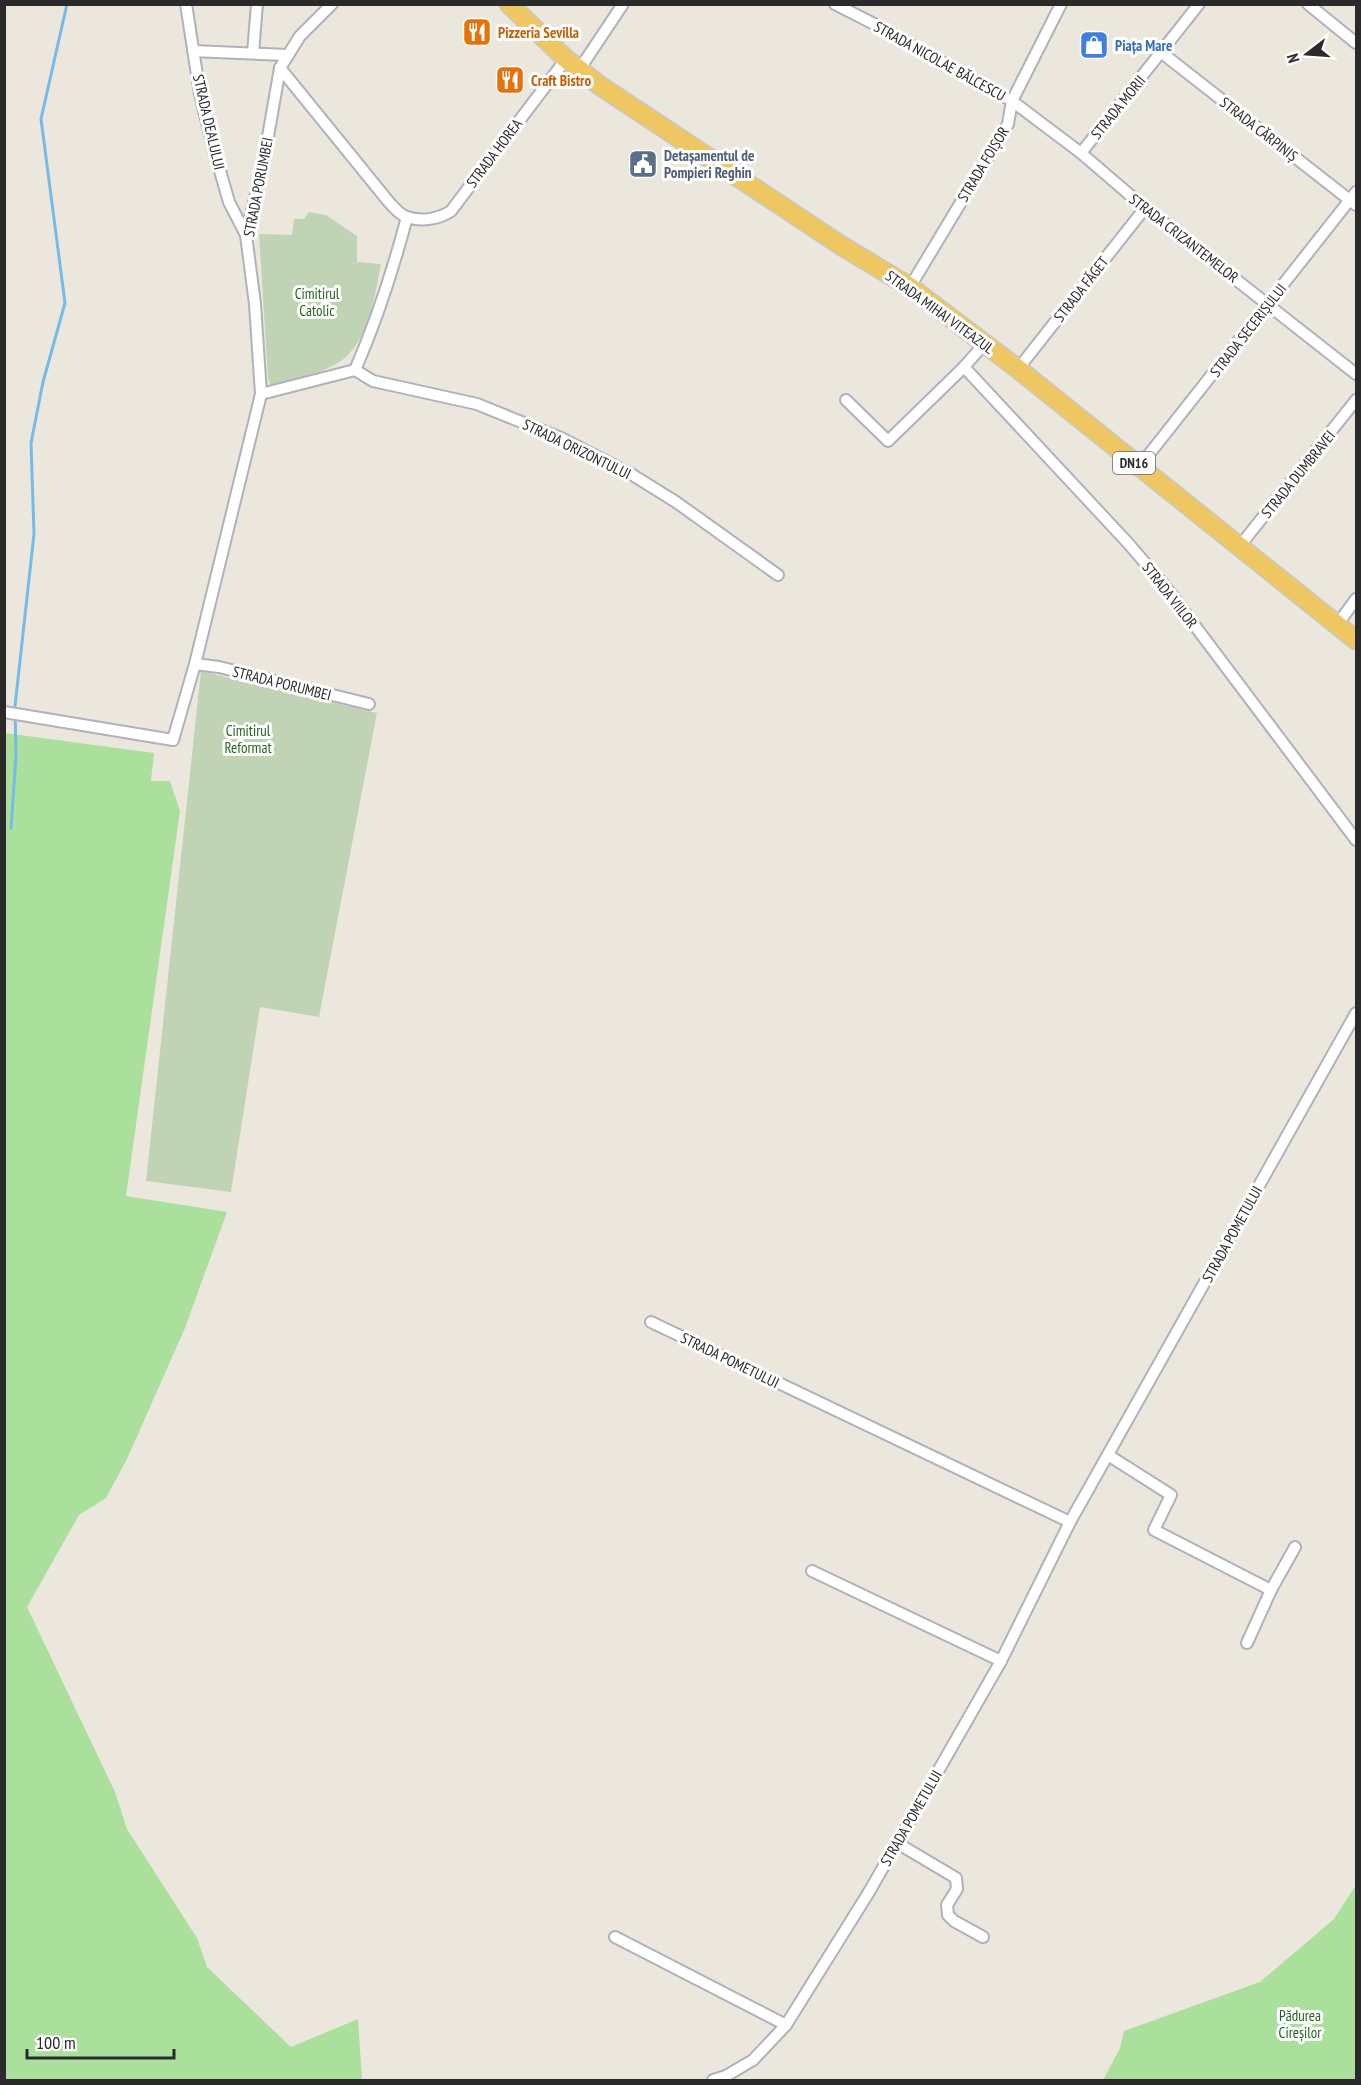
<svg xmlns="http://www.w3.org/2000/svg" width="1361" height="2085" viewBox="0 0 1361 2085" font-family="'PT Sans Narrow',sans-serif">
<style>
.green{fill:#aadf9c}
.cemetery{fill:#c0d4b5}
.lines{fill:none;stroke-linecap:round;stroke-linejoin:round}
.stream{stroke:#76bbe8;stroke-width:3}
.minor-casing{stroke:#b0b1bd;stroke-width:14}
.trunk-casing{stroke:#c8c8c8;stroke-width:21}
.minor{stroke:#fff;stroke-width:10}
.trunk{stroke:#efc762;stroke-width:18}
.labels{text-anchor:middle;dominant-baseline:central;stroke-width:6;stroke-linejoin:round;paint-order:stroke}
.shield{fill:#fff;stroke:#6a6a6a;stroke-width:1.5}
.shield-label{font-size:14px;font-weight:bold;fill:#2a2a2a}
.food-label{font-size:15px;font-weight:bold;fill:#c56008;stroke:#fff;text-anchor:start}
.shop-label{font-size:15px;font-weight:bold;fill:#366cbe;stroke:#fff;text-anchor:start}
.street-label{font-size:15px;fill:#2a2a2a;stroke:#fff}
.service-label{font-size:15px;font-weight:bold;fill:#4e5e75;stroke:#fff;text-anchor:start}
.park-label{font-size:15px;fill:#23631e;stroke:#fff}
</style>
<rect width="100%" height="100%" fill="#ebe7dd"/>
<g class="green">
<path d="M 5,733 L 154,753 L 151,781 L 170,781 L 180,811 L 126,1196 L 227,1212 L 185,1328 L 127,1459 L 106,1498 L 79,1515 L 27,1607 L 115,1792 L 127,1829 L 197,1938 L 207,1967 L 291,2047 L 358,2019 L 362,2080 L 5,2080 Z"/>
<path d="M 1356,1885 L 1356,2080 L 1103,2080 L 1120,2048 L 1124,2031 L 1260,1982 L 1334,1919 Z"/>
</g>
<g class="cemetery">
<path d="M 309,212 L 326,215 L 357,236 L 357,262 L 381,264 C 375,295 369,341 341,361 C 321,374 293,379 271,386 L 268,378 L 259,234 L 292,235 L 294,219 L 304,219 Z"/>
<path d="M 201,671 L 377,713 L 319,1017 L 260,1007 L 231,1192 L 146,1181 Z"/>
</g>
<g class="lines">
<path class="stream" d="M 11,828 L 16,756 L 15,706 L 34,534 L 31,443 L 43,382 L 65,303 L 41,119 L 67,4"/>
<g class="minor-casing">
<g id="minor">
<path d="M 186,4 L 200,94 L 212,143 L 229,202 L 246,235"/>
<path d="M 835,4 L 876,25 L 1012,101 L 1081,153 L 1145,208 L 1356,374"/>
<path d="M 1308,4 L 1356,43"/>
<path d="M 193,51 L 286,55"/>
<path d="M 253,53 L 257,4"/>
<path d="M 1162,53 L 1356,205"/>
<path d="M 280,68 L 388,201 C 393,207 400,215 407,217 C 422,222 439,219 451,211 L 566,59"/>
<path d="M 579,70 L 623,4"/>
<path d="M 1081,153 L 1199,4"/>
<path d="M 910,287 L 1008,124 L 1012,101 L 1061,4"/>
<path d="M 984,344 L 964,367 L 1127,542 L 1165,586 L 1356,840"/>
<path d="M 1018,369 L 1145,208"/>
<path d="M 355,370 L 373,381 L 477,404 L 561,438 L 631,474 L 676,502 L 778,575"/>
<path d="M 355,370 C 377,320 393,270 407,217"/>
<path d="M 261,394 L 355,370"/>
<path d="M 846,400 L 888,441 L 964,367"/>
<path d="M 1139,467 L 1356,192"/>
<path d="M 1239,547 L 1356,400"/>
<path d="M 1337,625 L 1356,599"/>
<path d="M 195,664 L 219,667 L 369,704"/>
<path d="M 4,712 L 173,740 L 195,664 L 261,394 L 255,304 L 246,235 L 263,165 L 280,68 L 300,36 L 332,4"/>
<path d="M 651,1322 L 1070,1522"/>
<path d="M 1108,1455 L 1171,1495 L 1154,1530 L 1271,1590"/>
<path d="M 812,1571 L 1001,1661"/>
<path d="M 1247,1643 L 1271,1590 L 1295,1547"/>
<path d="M 897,1843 L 956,1878 L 957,1889 L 947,1905 L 948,1915 L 954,1921 L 983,1937"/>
<path d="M 615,1937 L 786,2025"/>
<path d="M 713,2080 L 726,2076 L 753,2060 L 786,2025 L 869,1892 L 1001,1661 L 1070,1522 L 1356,1013"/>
</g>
</g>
<g class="trunk-casing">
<path id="trunk" d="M 509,4 L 566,59 L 599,85 L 842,246 L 910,287 L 1018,369 L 1356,640"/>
</g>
<use href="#minor" class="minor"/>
<use href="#trunk" class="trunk"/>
</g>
<defs>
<g id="restaurant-square" transform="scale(1.5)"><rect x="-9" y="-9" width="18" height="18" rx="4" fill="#e8710a" stroke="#fff"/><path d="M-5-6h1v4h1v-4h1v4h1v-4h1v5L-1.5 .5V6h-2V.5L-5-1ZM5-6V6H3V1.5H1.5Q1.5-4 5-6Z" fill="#fff"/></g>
<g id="shop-square" transform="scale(1.5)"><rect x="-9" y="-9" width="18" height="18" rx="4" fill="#3f7fe0" stroke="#fff"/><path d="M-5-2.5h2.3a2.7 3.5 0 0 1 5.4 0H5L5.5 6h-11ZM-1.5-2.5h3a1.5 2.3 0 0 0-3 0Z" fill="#fff"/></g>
<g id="civic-square" transform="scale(1.5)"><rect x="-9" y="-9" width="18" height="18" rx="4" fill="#5c6f8a" stroke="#fff"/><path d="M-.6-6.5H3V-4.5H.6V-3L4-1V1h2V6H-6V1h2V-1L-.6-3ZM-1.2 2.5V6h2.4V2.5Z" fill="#fff"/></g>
</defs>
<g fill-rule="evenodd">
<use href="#restaurant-square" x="477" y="32"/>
<use href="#shop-square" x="1094" y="45"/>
<use href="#restaurant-square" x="510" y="80"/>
<use href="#civic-square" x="643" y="164"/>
</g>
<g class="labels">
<rect class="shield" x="1113" y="452" width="42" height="22" rx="4.5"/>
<g class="shield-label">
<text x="1134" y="463">DN16</text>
</g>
<g class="food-label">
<text x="498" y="32">Pizzeria Sevilla</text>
<text x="531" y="80">Craft Bistro</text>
</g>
<g class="shop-label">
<text x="1115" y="45">Piața Mare</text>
</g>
<g class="street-label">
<text transform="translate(940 61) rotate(29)">STRADA NICOLAE BĂLCESCU</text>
<text transform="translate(1118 107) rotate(-51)">STRADA MORII</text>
<text transform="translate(209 122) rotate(77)">STRADA DEALULUI</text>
<text transform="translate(1259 129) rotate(38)">STRADA CĂRPINIȘ</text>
<text transform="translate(494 153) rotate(-53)">STRADA HOREA</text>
<text transform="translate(983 164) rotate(-59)">STRADA FOIȘOR</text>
<text transform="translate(258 187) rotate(-79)">STRADA PORUMBEI</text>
<text transform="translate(1184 238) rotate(38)">STRADA CRIZANTEMELOR</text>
<text transform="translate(1081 289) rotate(-52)">STRADA FĂGET</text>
<text transform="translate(940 312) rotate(36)">STRADA MIHAI VITEAZUL</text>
<text transform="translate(1248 330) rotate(-52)">STRADA SECERIȘULUI</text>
<text transform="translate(577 449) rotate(26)">STRADA ORIZONTULUI</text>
<text transform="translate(1298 474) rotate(-51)">STRADA DUMBRAVEI</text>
<text transform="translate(1170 595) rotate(52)">STRADA VIILOR</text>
<text transform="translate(282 683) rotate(14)">STRADA PORUMBEI</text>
<text transform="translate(1232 1234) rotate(-61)">STRADA POMETULUI</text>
<text transform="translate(730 1360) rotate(26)">STRADA POMETULUI</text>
<text transform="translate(911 1818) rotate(-60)">STRADA POMETULUI</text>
</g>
<g class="service-label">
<text x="664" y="155">Detașamentul de<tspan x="664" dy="17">Pompieri Reghin</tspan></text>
</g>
<g class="park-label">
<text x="317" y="293">Cimitirul<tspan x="317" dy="17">Catolic</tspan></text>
<text x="248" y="730">Cimitirul<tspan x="248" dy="17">Reformat</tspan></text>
<text x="1300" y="2015">Pădurea<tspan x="1300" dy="17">Cireșilor</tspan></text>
</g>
</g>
<rect width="1361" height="2085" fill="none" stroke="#2a2a2a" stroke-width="12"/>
<g transform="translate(1307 54) rotate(253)" stroke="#ffffff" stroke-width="4.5" paint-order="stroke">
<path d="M0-4.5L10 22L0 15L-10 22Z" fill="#2a2a2a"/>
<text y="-9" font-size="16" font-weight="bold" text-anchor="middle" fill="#2a2a2a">N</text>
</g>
<path d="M27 2049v9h147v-9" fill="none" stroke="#2a2a2a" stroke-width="3"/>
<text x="36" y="2049" font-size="18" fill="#2a2a2a" stroke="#ffffff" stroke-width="4.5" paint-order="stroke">100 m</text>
</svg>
